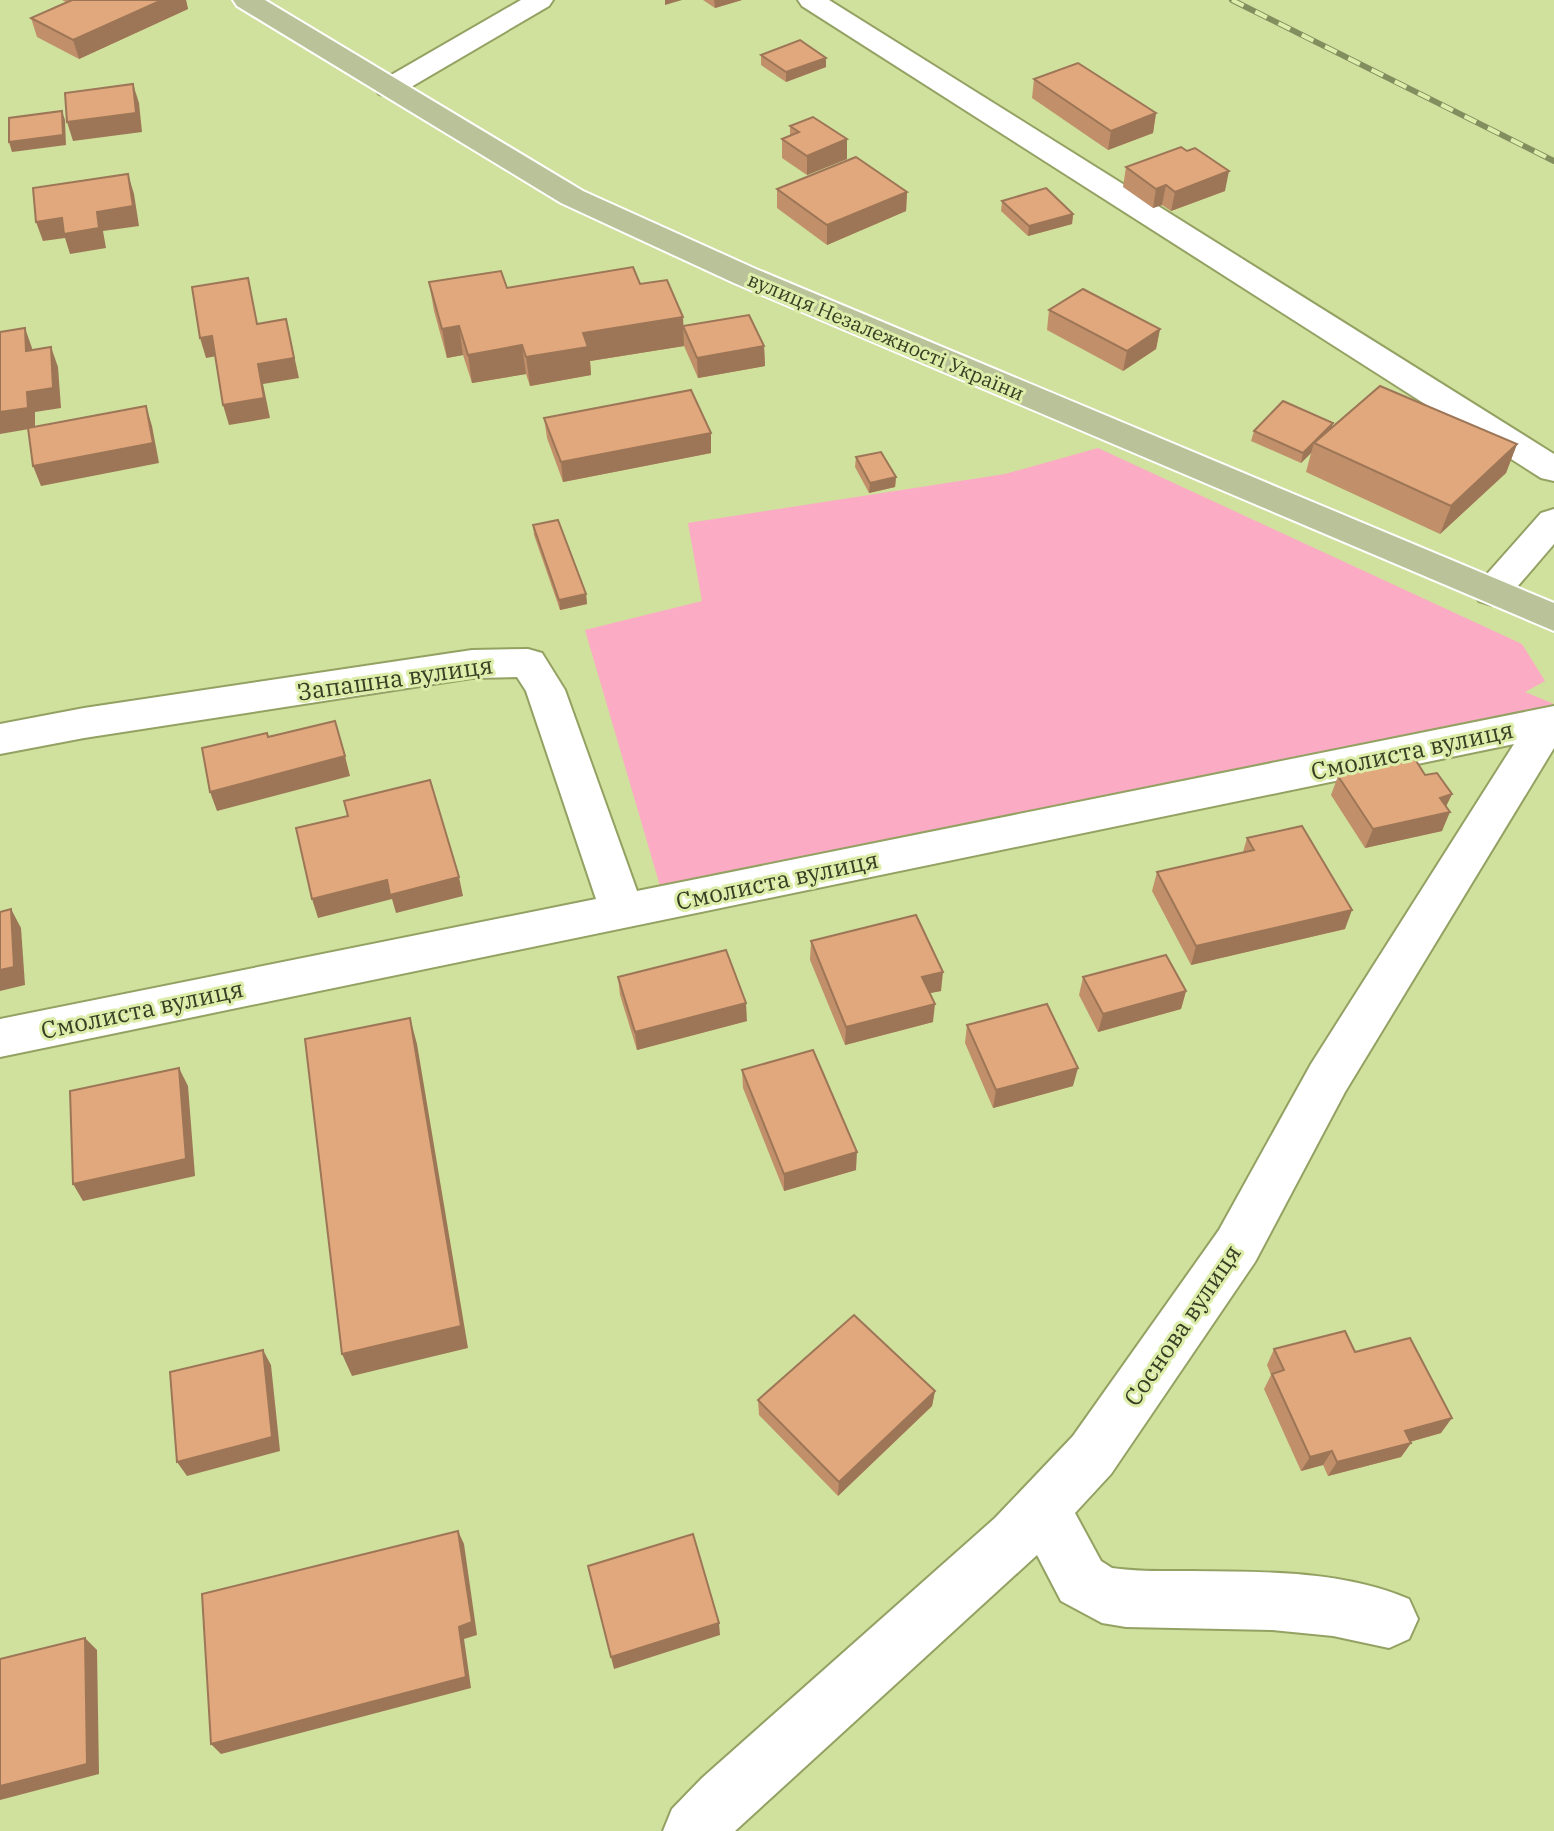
<svg xmlns="http://www.w3.org/2000/svg" width="1554" height="1831" viewBox="0 0 1554 1831" font-family="'IBM Plex Serif',serif">
<style>
.green{fill:#fcabc5}
.lines{fill:none;stroke-linecap:round;stroke-linejoin:round}
.minor-casing{stroke:#93a162;stroke-width:4}
.major-casing{stroke:#fff;stroke-width:4}
.minor{fill:#fff;fill-rule:evenodd}
.major{fill:#b9c298;fill-rule:evenodd}
.rail-casing{stroke:#838e5f;stroke-width:6}
.rail{stroke:#ddedaa;stroke-width:4;stroke-dasharray:13;stroke-linecap:butt}
.wall{fill:#c1906b}
.shaded-wall{fill:#9d7657}
.building{fill:#e0a87c;stroke:#9d7657;stroke-width:2}
.labels{text-anchor:middle;dominant-baseline:central;stroke-width:6;stroke-linejoin:round;paint-order:stroke}
.far-street-label{font-size:20px;fill:#383e23;stroke:#ddedaa}
.street-label{font-size:24px;fill:#383e23;stroke:#ddedaa}
</style>
<rect width="100%" height="100%" fill="#d0e09d"/>
<path class="green" d="M 1098,448 L 1522,644 L 1545,681 L 1525,692 L 1554,704 L 1554,721 L 665,903 L 585,630 L 702,601 L 688,523 L 1005,474 Z"/>
<g class="lines">
<g class="minor-casing">
<g id="minor">
<path d="M 521,0 L 553,0 L 549,6 L 399,94 L 389,96 L 379,94 L 375,88 L 379,82 Z"/>
<path d="M 798,0 L 829,0 L 1554,454 L 1554,481 L 1541,478 L 802,6 Z"/>
<path d="M 1554,509 L 1554,544 L 1505,601 L 1492,605 L 1479,601 L 1473,592 L 1479,583 L 1541,513 Z"/>
<path d="M 528,649 L 542,653 L 565,690 L 637,891 L 1554,706 L 1554,748 L 1345,1092 L 1255,1262 L 1111,1474 L 1075,1513 L 1101,1561 L 1112,1568 C 1138,1572 1165,1571 1192,1571 C 1264,1572 1341,1570 1409,1599 L 1418,1619 L 1409,1639 L 1389,1648 L 1333,1636 L 1272,1630 L 1126,1627 L 1102,1623 L 1061,1601 L 1037,1555 L 735,1831 L 663,1831 L 672,1809 L 702,1778 L 995,1518 L 1073,1436 L 1219,1230 L 1311,1064 L 1514,744 L 0,1057 L 0,1019 L 596,899 L 526,691 L 517,677 L 472,678 L 84,738 L 0,754 L 0,724 L 84,708 L 472,650 Z"/>
</g>
</g>
<g class="major-casing">
<path id="major" d="M 233,0 L 265,0 L 583,191 L 756,269 L 1554,603 L 1554,631 L 734,283 L 561,203 L 237,6 Z"/>
</g>
<use href="#minor" class="minor"/>
<use href="#major" class="major"/>
<g class="rail-casing">
<path id="rail" d="M 1232,0 L 1554,161"/>
</g>
<use href="#rail" class="rail"/>
</g>
<g class="wall">
<path d="M 62,0 L 186,0 L 188,9 L 79,59 L 37,37 L 31,18 L 66,2 Z"/>
<path d="M 703,0 L 742,0 L 715,8 Z"/>
<path d="M 761,55 L 826,58 L 826,67 L 786,82 L 761,65 Z"/>
<path d="M 1034,79 L 1156,113 L 1153,133 L 1108,150 L 1032,98 Z"/>
<path d="M 790,126 L 847,139 L 847,159 L 807,175 L 782,158 L 782,139 L 790,136 Z"/>
<path d="M 1126,167 L 1225,191 L 1171,211 L 1162,205 L 1153,208 L 1123,187 Z"/>
<path d="M 777,189 L 907,192 L 906,211 L 827,245 L 777,208 Z"/>
<path d="M 1002,201 L 1073,214 L 1072,224 L 1028,236 L 1001,211 Z"/>
<path d="M 429,282 L 507,288 L 640,284 L 683,317 L 684,346 L 590,361 L 591,375 L 530,386 L 526,374 L 472,383 L 463,355 L 447,358 L 434,311 Z"/>
<path d="M 1049,310 L 1160,329 L 1156,349 L 1123,371 L 1047,330 Z"/>
<path d="M 683,326 L 764,346 L 765,366 L 698,378 L 684,346 Z"/>
<path d="M 544,418 L 711,453 L 563,482 L 547,438 Z"/>
<path d="M 1332,427 L 1517,444 L 1506,473 L 1440,534 L 1306,472 L 1311,453 L 1301,463 L 1251,441 L 1254,431 Z"/>
<path d="M 856,457 L 896,477 L 895,487 L 869,493 L 855,467 Z"/>
<path d="M 533,525 L 586,594 L 587,604 L 560,610 L 534,535 Z"/>
<path d="M 1425,775 L 1452,794 L 1446,806 L 1442,831 L 1365,848 L 1331,795 L 1338,776 Z"/>
<path d="M 1247,838 L 1345,929 L 1191,965 L 1152,891 L 1157,872 L 1243,852 Z"/>
<path d="M 811,941 L 941,991 L 930,993 L 933,1022 L 845,1045 L 810,960 Z"/>
<path d="M 618,977 L 747,1021 L 637,1050 L 620,995 Z"/>
<path d="M 1083,977 L 1186,991 L 1181,1009 L 1098,1032 L 1079,995 Z"/>
<path d="M 967,1025 L 1073,1086 L 993,1108 L 965,1043 Z"/>
<path d="M 742,1070 L 856,1170 L 784,1191 L 743,1088 Z"/>
<path d="M 1274,1349 L 1355,1352 L 1441,1433 L 1410,1442 L 1411,1443 L 1401,1457 L 1328,1476 L 1323,1465 L 1301,1471 L 1264,1389 L 1271,1375 L 1267,1365 Z"/>
<path d="M 935,1391 L 932,1406 L 838,1496 L 759,1415 L 758,1400 Z"/>
</g>
<g class="shaded-wall">
<path d="M 162,0 L 186,0 L 188,9 L 79,59 L 73,40 Z"/>
<path d="M 665,0 L 682,0 L 665,5 Z"/>
<path d="M 714,0 L 742,0 L 715,8 Z"/>
<path d="M 826,58 L 826,67 L 786,82 L 786,72 Z"/>
<path d="M 133,84 L 139,103 L 142,132 L 73,141 L 67,122 Z"/>
<path d="M 62,111 L 65,120 L 66,145 L 12,152 L 9,142 Z"/>
<path d="M 1156,113 L 1153,133 L 1108,150 L 1111,131 Z"/>
<path d="M 847,139 L 847,159 L 807,175 L 807,156 Z"/>
<path d="M 1229,171 L 1225,191 L 1171,211 L 1175,192 Z"/>
<path d="M 128,174 L 134,194 L 139,226 L 103,231 L 106,248 L 70,254 L 65,238 L 43,241 L 36,222 L 97,212 Z"/>
<path d="M 1166,185 L 1162,205 L 1153,208 L 1156,189 Z"/>
<path d="M 907,192 L 906,211 L 827,245 L 827,225 Z"/>
<path d="M 1073,214 L 1072,224 L 1028,236 L 1029,226 Z"/>
<path d="M 683,317 L 684,346 L 590,361 L 591,375 L 530,386 L 526,357 L 583,333 Z"/>
<path d="M 286,319 L 299,378 L 263,384 L 270,418 L 229,425 L 223,405 L 258,364 Z"/>
<path d="M 459,326 L 463,355 L 447,358 L 442,329 Z"/>
<path d="M 25,328 L 32,348 L 33,371 L 26,351 Z"/>
<path d="M 1160,329 L 1156,349 L 1123,371 L 1127,351 Z"/>
<path d="M 212,336 L 217,356 L 206,358 L 200,338 Z"/>
<path d="M 522,345 L 526,374 L 472,383 L 468,355 Z"/>
<path d="M 764,346 L 765,366 L 698,378 L 697,358 Z"/>
<path d="M 51,347 L 58,367 L 61,408 L 35,412 L 35,428 L 0,434 L 0,412 L 27,392 Z"/>
<path d="M 146,406 L 152,426 L 159,463 L 41,486 L 33,466 Z"/>
<path d="M 1333,423 L 1330,433 L 1314,443 L 1311,453 L 1301,463 L 1303,453 Z"/>
<path d="M 711,433 L 711,453 L 563,482 L 561,462 Z"/>
<path d="M 1517,444 L 1506,473 L 1440,534 L 1451,506 Z"/>
<path d="M 896,477 L 895,487 L 869,493 L 870,483 Z"/>
<path d="M 586,594 L 587,604 L 560,610 L 559,600 Z"/>
<path d="M 345,756 L 350,776 L 217,811 L 210,792 Z"/>
<path d="M 1452,794 L 1443,813 L 1450,812 L 1442,831 L 1365,848 L 1373,829 L 1440,798 Z"/>
<path d="M 459,877 L 463,896 L 396,913 L 392,899 L 318,918 L 312,899 L 387,880 Z"/>
<path d="M 11,909 L 21,928 L 25,985 L 0,991 L 0,970 Z"/>
<path d="M 1352,910 L 1345,929 L 1191,965 L 1196,946 Z"/>
<path d="M 943,972 L 941,991 L 920,995 L 922,977 Z"/>
<path d="M 1186,991 L 1181,1009 L 1098,1032 L 1103,1014 Z"/>
<path d="M 746,1003 L 747,1021 L 637,1050 L 635,1032 Z"/>
<path d="M 935,1004 L 933,1022 L 845,1045 L 846,1027 Z"/>
<path d="M 410,1018 L 417,1044 L 468,1348 L 352,1376 L 342,1354 Z"/>
<path d="M 179,1068 L 188,1086 L 195,1176 L 83,1201 L 73,1184 Z"/>
<path d="M 1078,1068 L 1073,1086 L 993,1108 L 996,1090 Z"/>
<path d="M 857,1152 L 856,1170 L 784,1191 L 784,1174 Z"/>
<path d="M 263,1350 L 271,1365 L 280,1451 L 187,1476 L 177,1462 Z"/>
<path d="M 935,1391 L 932,1406 L 838,1496 L 839,1482 Z"/>
<path d="M 1452,1418 L 1441,1433 L 1395,1446 L 1405,1431 Z"/>
<path d="M 1411,1443 L 1401,1457 L 1328,1476 L 1337,1462 Z"/>
<path d="M 1332,1451 L 1323,1465 L 1301,1471 L 1310,1457 Z"/>
<path d="M 458,1531 L 464,1544 L 477,1635 L 464,1639 L 471,1688 L 221,1754 L 211,1744 L 459,1627 Z"/>
<path d="M 719,1623 L 720,1635 L 614,1669 L 611,1657 Z"/>
<path d="M 85,1638 L 97,1650 L 99,1774 L 0,1800 L 0,1786 Z"/>
</g>
<g class="building">
<path d="M 72,0 L 162,0 L 73,40 L 31,18 Z"/>
<path d="M 800,40 L 826,58 L 786,72 L 761,55 Z"/>
<path d="M 1078,63 L 1156,113 L 1111,131 L 1034,79 Z"/>
<path d="M 133,84 L 136,113 L 67,122 L 65,93 Z"/>
<path d="M 62,111 L 63,135 L 9,142 L 9,118 Z"/>
<path d="M 813,117 L 847,139 L 807,156 L 782,139 L 799,132 L 790,126 Z"/>
<path d="M 1181,147 L 1187,151 L 1195,148 L 1229,171 L 1175,192 L 1166,185 L 1156,189 L 1126,167 Z"/>
<path d="M 856,157 L 907,192 L 827,225 L 777,189 Z"/>
<path d="M 128,174 L 133,206 L 97,212 L 99,228 L 64,234 L 62,218 L 36,222 L 33,188 Z"/>
<path d="M 1046,188 L 1073,214 L 1029,226 L 1002,201 Z"/>
<path d="M 633,267 L 640,284 L 667,280 L 683,317 L 583,333 L 588,347 L 526,357 L 522,345 L 468,355 L 459,326 L 442,329 L 429,282 L 501,271 L 507,288 Z"/>
<path d="M 248,278 L 257,324 L 286,319 L 294,358 L 258,364 L 264,398 L 223,405 L 212,336 L 200,338 L 192,287 Z"/>
<path d="M 1083,289 L 1160,329 L 1127,351 L 1049,310 Z"/>
<path d="M 749,315 L 764,346 L 697,358 L 683,326 Z"/>
<path d="M 25,328 L 26,351 L 51,347 L 53,388 L 27,392 L 28,408 L 0,412 L 0,332 Z"/>
<path d="M 1380,386 L 1517,444 L 1451,506 L 1314,443 Z"/>
<path d="M 691,390 L 711,433 L 561,462 L 544,418 Z"/>
<path d="M 1283,401 L 1333,423 L 1303,453 L 1254,431 Z"/>
<path d="M 146,406 L 153,443 L 33,466 L 28,428 Z"/>
<path d="M 881,452 L 896,477 L 870,483 L 856,457 Z"/>
<path d="M 558,520 L 586,594 L 559,600 L 533,525 Z"/>
<path d="M 335,721 L 345,756 L 210,792 L 202,748 L 267,733 L 268,737 Z"/>
<path d="M 1415,759 L 1425,775 L 1437,773 L 1452,794 L 1440,798 L 1450,812 L 1373,829 L 1338,776 Z"/>
<path d="M 430,780 L 459,877 L 390,895 L 387,880 L 312,899 L 296,828 L 348,816 L 344,801 Z"/>
<path d="M 1302,826 L 1352,910 L 1196,946 L 1157,872 L 1254,850 L 1247,838 Z"/>
<path d="M 11,909 L 14,967 L 0,970 L 0,912 Z"/>
<path d="M 916,915 L 943,972 L 922,977 L 935,1004 L 846,1027 L 811,941 Z"/>
<path d="M 726,950 L 746,1003 L 635,1032 L 618,977 Z"/>
<path d="M 1166,955 L 1186,991 L 1103,1014 L 1083,977 Z"/>
<path d="M 1047,1004 L 1078,1068 L 996,1090 L 967,1025 Z"/>
<path d="M 410,1018 L 461,1326 L 342,1354 L 305,1039 Z"/>
<path d="M 813,1050 L 857,1152 L 784,1174 L 742,1070 Z"/>
<path d="M 179,1068 L 186,1159 L 73,1184 L 70,1091 Z"/>
<path d="M 854,1315 L 935,1391 L 839,1482 L 758,1400 Z"/>
<path d="M 1345,1331 L 1355,1352 L 1410,1338 L 1452,1418 L 1405,1431 L 1411,1443 L 1337,1462 L 1332,1451 L 1310,1457 L 1272,1374 L 1284,1370 L 1274,1349 Z"/>
<path d="M 263,1350 L 272,1437 L 177,1462 L 170,1372 Z"/>
<path d="M 458,1531 L 472,1622 L 459,1627 L 466,1677 L 211,1744 L 202,1594 Z"/>
<path d="M 693,1534 L 719,1623 L 611,1657 L 588,1566 Z"/>
<path d="M 85,1638 L 87,1764 L 0,1786 L 0,1659 Z"/>
</g>
<g class="labels">
<g class="far-street-label">
<text transform="translate(886 336) rotate(23)">вулиця Незалежності України</text>
</g>
<g class="street-label">
<text transform="translate(395 678) rotate(-8)">Запашна вулиця</text>
<text transform="translate(1412 750) rotate(-12)">Смолиста вулиця</text>
<text transform="translate(777 880) rotate(-12)">Смолиста вулиця</text>
<text transform="translate(142 1009) rotate(-12)">Смолиста вулиця</text>
<text transform="translate(1182 1325) rotate(-56)">Соснова вулиця</text>
</g>
</g>
</svg>
